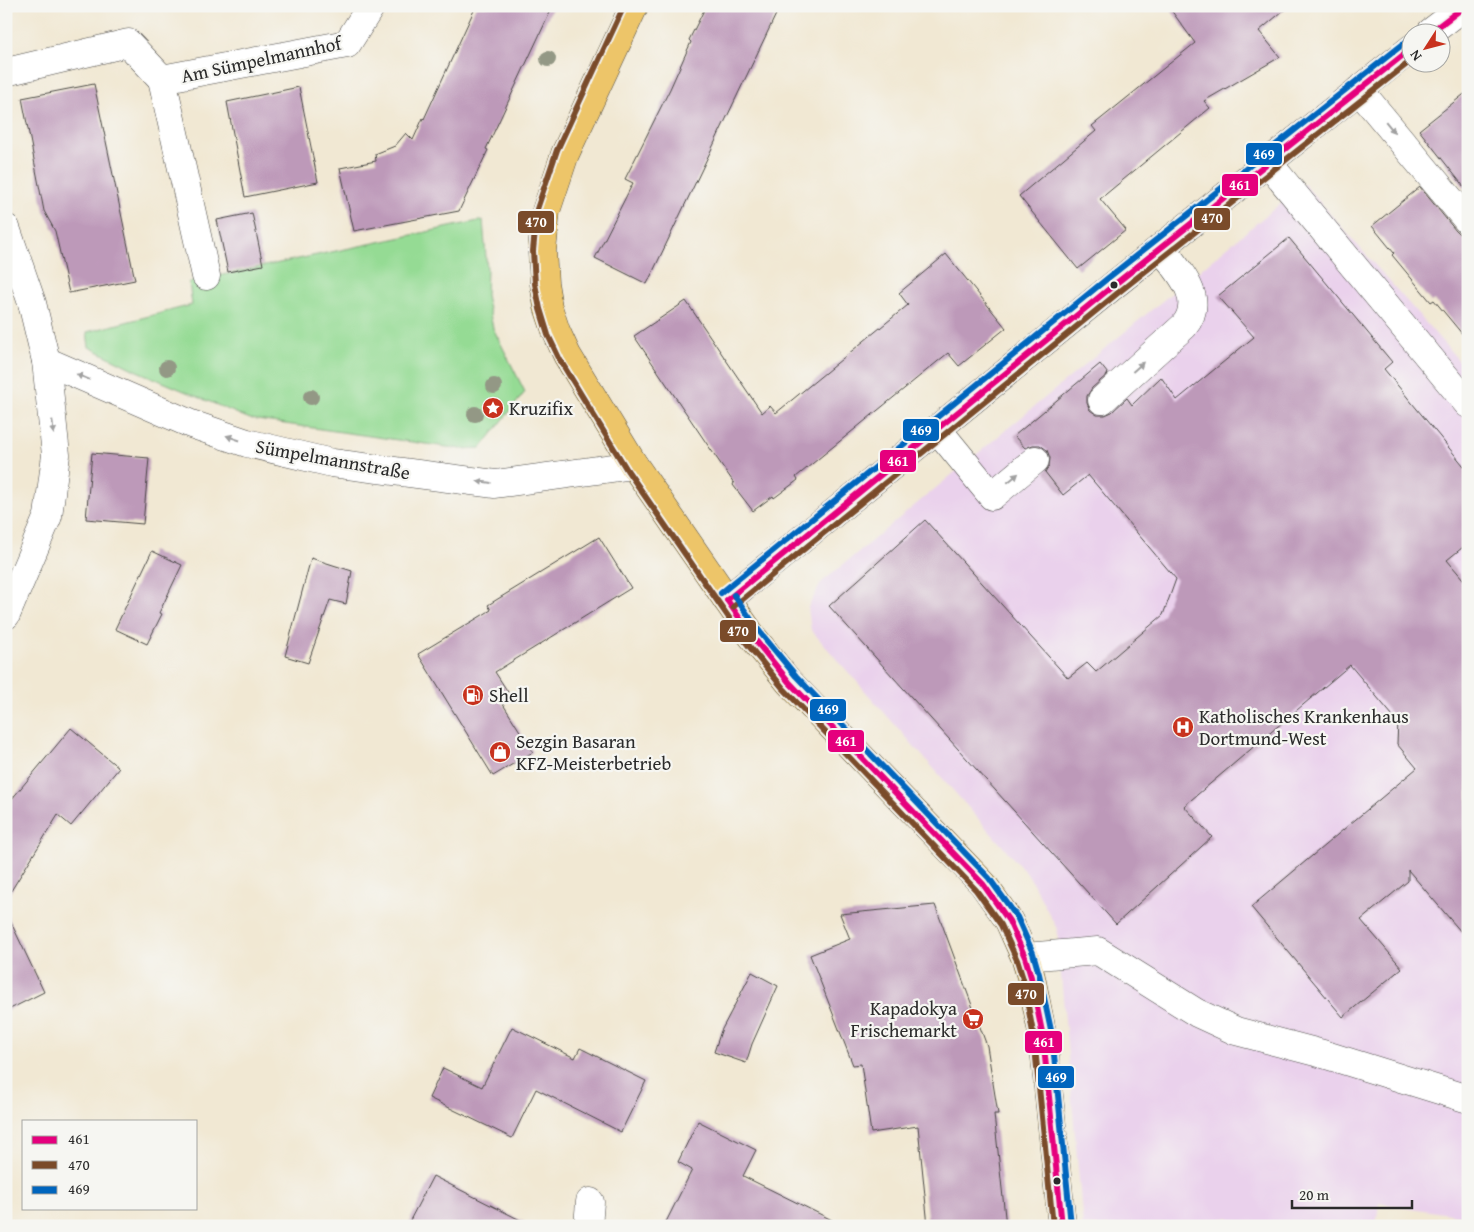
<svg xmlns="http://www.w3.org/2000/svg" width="1474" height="1232" viewBox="0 0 1474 1232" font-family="'Gentium Book Plus',serif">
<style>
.built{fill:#ead1ec}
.green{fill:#95db94;stroke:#608360}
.building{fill:#bd99b9}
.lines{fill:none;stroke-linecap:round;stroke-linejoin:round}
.minor-casing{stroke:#494744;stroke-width:29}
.major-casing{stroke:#494744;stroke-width:29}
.minor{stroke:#fff;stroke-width:28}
.major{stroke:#edc569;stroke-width:28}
.bus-1-casing{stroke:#f6f6f2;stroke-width:10}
.bus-2-casing{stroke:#f6f6f2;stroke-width:10}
.bus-3-casing{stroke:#f6f6f2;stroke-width:10}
.bus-1{stroke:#e5007d;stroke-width:6}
.bus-2{stroke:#7a4b2a;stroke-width:6}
.bus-3{stroke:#0065bd;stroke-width:6}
.tree{fill:#939885}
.oneway{fill:#a0a0a0}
.bus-dot{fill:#2b2b2b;stroke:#f6f6f2;stroke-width:2}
.labels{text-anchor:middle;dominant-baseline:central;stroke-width:4.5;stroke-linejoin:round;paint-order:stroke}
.street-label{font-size:19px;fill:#2b2b2b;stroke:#f6f6f2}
.poi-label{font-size:19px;fill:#2b2b2b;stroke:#f6f6f2;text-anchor:start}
.line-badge{stroke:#f6f6f2;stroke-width:2}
.badge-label{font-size:14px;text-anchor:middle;font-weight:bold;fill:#fff}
</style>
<rect width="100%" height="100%" fill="#f6f6f2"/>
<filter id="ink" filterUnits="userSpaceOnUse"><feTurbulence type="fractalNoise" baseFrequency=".02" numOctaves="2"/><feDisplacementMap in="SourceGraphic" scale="10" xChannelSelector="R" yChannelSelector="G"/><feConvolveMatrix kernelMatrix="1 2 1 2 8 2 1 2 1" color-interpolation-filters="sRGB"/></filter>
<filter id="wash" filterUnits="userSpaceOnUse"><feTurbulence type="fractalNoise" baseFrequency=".0096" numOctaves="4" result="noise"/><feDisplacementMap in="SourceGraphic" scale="20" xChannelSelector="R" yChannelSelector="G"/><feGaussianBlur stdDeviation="1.12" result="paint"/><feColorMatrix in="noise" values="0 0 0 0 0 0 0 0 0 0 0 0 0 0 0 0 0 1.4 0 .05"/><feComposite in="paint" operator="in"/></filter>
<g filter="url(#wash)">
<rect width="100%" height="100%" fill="#f1e8d3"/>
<path class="built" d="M 1304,184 L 1468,371 L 1468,1217 L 1379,1203 L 1376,1226 L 1240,1226 L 1228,1218 L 1156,1226 L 1083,1226 L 1057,929 L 1029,876 L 811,630 L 808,607 L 822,582 Z"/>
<path class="green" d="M 483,220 L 487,270 L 486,295 L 493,328 L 525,392 L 481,448 L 461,449 L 250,419 L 137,371 L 89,347 L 87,332 L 192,305 L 189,282 Z"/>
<g id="blocks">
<g class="building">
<path d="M 476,6 L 553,6 L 486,149 L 488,150 L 459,211 L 354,231 L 340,168 L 376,161 L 375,154 L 395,146 L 406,133 L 413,140 L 423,118 L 424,119 Z"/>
<path d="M 706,6 L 780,6 L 647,284 L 595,258 L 633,183 L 625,179 L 670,89 L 691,42 L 689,40 Z"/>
<path d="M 1168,6 L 1289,6 L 1259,31 L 1280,57 L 1204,101 L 1210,108 L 1100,199 L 1126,230 L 1078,269 L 1019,196 L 1096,131 L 1092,126 L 1195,43 Z"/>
<path d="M 94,84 L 135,280 L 69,293 L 55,231 L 44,211 L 22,98 Z"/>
<path d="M 299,87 L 318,182 L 245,197 L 227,102 Z"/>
<path d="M 1468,91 L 1468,192 L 1419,130 Z"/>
<path d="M 1420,187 L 1456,231 L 1468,242 L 1468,341 L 1434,300 L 1431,302 L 1392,255 L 1394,253 L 1372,226 Z"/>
<path d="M 252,213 L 263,265 L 228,272 L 217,220 Z"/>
<path d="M 1289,238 L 1392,362 L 1384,369 L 1468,471 L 1468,543 L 1447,560 L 1468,585 L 1468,940 L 1408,870 L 1408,881 L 1361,920 L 1402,968 L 1343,1017 L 1251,907 L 1417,768 L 1397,744 L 1398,722 L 1350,665 L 1184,806 L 1212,837 L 1116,924 L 829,606 L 925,520 L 1068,678 L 1087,663 L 1096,672 L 1163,615 L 1176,579 L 1088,475 L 1063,495 L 1045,472 L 1049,466 L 1050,458 L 1047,450 L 1040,445 L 1033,445 L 1025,448 L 1014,436 L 1100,364 L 1108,374 L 1092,388 L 1087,396 L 1087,403 L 1090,410 L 1097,415 L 1105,415 L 1112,412 L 1127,398 L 1132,405 L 1161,377 L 1177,400 L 1254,337 L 1218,296 Z"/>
<path d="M 946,254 L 1006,328 L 959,366 L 948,353 L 796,477 L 798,480 L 774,498 L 773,496 L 753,511 L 733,485 L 734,483 L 707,444 L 634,336 L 686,301 L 762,413 L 770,406 L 776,413 L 908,305 L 899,293 Z"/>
<path d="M 92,453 L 149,458 L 143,524 L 86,519 Z"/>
<path d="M 599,537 L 631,588 L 495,672 L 508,692 L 499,698 L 533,752 L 493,776 L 418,654 L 491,610 L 488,605 Z"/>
<path d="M 152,551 L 182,565 L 159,613 L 162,614 L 147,644 L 115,629 Z"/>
<path d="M 311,558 L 352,571 L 346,604 L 330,600 L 308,663 L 285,656 Z"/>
<path d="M 71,728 L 119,768 L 71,826 L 58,815 L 6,899 L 6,806 Z"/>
<path d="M 935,905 L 987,1046 L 998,1114 L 994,1114 L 1006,1226 L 928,1226 L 918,1126 L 871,1133 L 861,1064 L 853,1065 L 810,955 L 850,939 L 840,914 Z"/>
<path d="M 6,912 L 44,992 L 6,1011 Z"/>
<path d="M 752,972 L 778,986 L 752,1044 L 746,1063 L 714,1052 L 721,1031 Z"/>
<path d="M 512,1027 L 575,1058 L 580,1048 L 646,1081 L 621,1132 L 536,1089 L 512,1138 L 429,1098 L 443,1068 L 482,1087 Z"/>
<path d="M 698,1121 L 756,1150 L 743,1176 L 844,1226 L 664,1226 L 692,1170 L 678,1162 Z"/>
<path d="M 433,1176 L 532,1226 L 407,1226 Z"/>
</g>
</g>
</g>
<g filter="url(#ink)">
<use href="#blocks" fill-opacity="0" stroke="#494744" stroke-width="1"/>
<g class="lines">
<g class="minor-casing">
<g id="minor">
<path d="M 1431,32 L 1465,6"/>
<path d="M 6,72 L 128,43 L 162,79 L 347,44 L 371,6"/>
<path d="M 162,79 L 206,276"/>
<path d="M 1359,90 L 1468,221"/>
<path d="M 1268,163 L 1468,404"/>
<path d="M 6,228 L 32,303 L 46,361 L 56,455 L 48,516 L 6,615"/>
<path d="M 46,361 L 191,424 L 247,443 L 332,463 L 495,484 L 634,465"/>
<path d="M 1102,400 L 1184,326 C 1207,298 1178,271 1161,248"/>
<path d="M 938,430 L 992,496 L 1035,460"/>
<path d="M 727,600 L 1114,285 L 1412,48"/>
<path d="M 1025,957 L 1098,951 L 1197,1013 L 1236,1031 L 1323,1054 L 1468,1099"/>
<path d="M 588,1226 L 590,1202"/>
</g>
</g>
<g class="major-casing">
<path id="major" d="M 634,6 L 565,154 L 546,211 L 542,251 L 544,283 L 548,307 L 556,331 L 567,355 L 634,465 L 752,636 L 789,682 L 983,884 L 1009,921 L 1025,957 L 1031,977 L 1043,1037 L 1062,1226"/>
</g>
<use href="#minor" class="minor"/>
<use href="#major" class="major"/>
<g class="bus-1-casing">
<g id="bus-1">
<path d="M 1431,32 L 1465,6"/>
<path d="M 727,600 L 1114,285 L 1412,48"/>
<path d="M 727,600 L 752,636 L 789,682 L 983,884 L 1009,921 L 1025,957 L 1031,977 L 1043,1037 L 1062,1226"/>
</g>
</g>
<g class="bus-2-casing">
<g id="bus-2">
<path d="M 624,6 L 557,150 L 537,209 L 533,251 L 535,284 L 540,309 L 548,335 L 560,360 L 627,470 L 745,641 L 783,688 L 976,890 L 1001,925 L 1017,960 L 1023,979 L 1034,1038 L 1053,1226"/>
<path d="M 733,607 L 1119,292 L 1412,60"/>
</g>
</g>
<g class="bus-3-casing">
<g id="bus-3">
<path d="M 721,593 L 1108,278 L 1407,41"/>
<path d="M 734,595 L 759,631 L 796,676 L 989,878 L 1017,917 L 1033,953 L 1039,974 L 1052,1035 L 1071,1225"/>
</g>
</g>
<use href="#bus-1" class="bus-1"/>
<use href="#bus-2" class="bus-2"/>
<use href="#bus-3" class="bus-3"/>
</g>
<g class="tree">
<circle cx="548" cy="59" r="8"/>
<circle cx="167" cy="368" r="8"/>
<circle cx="494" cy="386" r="8"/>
<circle cx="311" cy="397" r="8"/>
<circle cx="475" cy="414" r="8"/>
</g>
<defs><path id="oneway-solid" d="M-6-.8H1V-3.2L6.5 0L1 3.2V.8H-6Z" transform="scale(1.25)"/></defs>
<g class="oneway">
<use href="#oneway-solid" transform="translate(1390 127) rotate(51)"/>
<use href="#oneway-solid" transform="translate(1138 367) rotate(-42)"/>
<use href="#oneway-solid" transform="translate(83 377) rotate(-157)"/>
<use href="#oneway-solid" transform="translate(53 427) rotate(84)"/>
<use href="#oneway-solid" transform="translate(233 438) rotate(-161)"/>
<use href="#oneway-solid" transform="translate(1013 478) rotate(-40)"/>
<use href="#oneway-solid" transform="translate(484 482) rotate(-173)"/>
</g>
</g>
<defs>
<g id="sight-disc" transform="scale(1.125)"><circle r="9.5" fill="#c8321e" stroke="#f6f6f2"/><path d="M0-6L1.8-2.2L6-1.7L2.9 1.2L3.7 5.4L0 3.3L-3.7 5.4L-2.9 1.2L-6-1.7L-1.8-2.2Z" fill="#fff"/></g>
<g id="fuel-disc" transform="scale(1.125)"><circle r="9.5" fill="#c8321e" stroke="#f6f6f2"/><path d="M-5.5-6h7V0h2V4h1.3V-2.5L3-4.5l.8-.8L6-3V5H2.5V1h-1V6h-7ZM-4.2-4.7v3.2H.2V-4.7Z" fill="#fff"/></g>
<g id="hospital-disc" transform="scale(1.125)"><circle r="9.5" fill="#c8321e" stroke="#f6f6f2"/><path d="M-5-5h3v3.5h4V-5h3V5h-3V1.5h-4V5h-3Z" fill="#fff"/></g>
<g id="shop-disc" transform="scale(1.125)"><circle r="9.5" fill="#c8321e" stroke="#f6f6f2"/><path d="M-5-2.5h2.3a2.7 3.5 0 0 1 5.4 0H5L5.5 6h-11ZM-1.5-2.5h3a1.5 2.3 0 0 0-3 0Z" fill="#fff"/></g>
<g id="supermarket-disc" transform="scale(1.125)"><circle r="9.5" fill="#c8321e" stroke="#f6f6f2"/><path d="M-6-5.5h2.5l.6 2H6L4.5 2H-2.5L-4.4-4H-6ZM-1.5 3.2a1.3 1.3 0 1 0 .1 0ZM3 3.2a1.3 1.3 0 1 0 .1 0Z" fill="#fff"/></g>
</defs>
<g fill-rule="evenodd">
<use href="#sight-disc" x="493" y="408"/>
<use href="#fuel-disc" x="473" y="695"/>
<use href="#hospital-disc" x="1183" y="727"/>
<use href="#shop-disc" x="500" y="752"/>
<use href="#supermarket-disc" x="973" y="1019"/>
</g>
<g class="bus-dot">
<circle cx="1114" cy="285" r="4.5"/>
<circle cx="1057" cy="1181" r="4.5"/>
</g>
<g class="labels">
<g class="street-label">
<text transform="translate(261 59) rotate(-12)">Am Sümpelmannhof</text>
<text transform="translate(333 459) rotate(10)">Sümpelmannstraße</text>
</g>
<g class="poi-label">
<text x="509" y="408">Kruzifix</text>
<text x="489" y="695">Shell</text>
<text x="1199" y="716">Katholisches Krankenhaus<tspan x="1199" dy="22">Dortmund-West</tspan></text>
<text x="516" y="741">Sezgin Basaran<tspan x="516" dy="22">KFZ-Meisterbetrieb</tspan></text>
<text x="957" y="1008" text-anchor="end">Kapadokya<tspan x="957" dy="22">Frischemarkt</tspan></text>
</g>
</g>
<g class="line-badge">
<rect x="1245" y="142" width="38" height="24" rx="5" fill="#0065bd"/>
<rect x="1221" y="173" width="38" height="24" rx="5" fill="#e5007d"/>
<rect x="1193" y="207" width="38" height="24" rx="5" fill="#7a4b2a"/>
<rect x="517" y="210" width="38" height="24" rx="5" fill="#7a4b2a"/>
<rect x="902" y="418" width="38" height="24" rx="5" fill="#0065bd"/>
<rect x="879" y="449" width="38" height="24" rx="5" fill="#e5007d"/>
<rect x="719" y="619" width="38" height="24" rx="5" fill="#7a4b2a"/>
<rect x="809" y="698" width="38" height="24" rx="5" fill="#0065bd"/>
<rect x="827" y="729" width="38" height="24" rx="5" fill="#e5007d"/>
<rect x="1007" y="982" width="38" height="24" rx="5" fill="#7a4b2a"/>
<rect x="1024" y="1030" width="39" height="24" rx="5" fill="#e5007d"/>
<rect x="1037" y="1065" width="38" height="24" rx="5" fill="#0065bd"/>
</g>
<g class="badge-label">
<text x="1264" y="159">469</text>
<text x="1240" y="190">461</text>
<text x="1212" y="223">470</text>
<text x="536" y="227">470</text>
<text x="921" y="435">469</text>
<text x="898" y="466">461</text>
<text x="738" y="636">470</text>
<text x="828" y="714">469</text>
<text x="846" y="746">461</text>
<text x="1026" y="999">470</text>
<text x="1044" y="1047">461</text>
<text x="1056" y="1082">469</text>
</g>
<rect width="1474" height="1232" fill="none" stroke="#f6f6f2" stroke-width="25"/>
<rect x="22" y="1120" width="175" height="90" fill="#f6f6f2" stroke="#a5a5a2"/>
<rect x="32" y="1136" width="25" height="8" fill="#e5007d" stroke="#a5a5a2"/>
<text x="68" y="1144" font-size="15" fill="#2b2b2b">461</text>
<rect x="32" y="1161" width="25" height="8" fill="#7a4b2a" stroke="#a5a5a2"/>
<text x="68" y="1170" font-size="15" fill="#2b2b2b">470</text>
<rect x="32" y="1186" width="25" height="8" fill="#0065bd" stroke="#a5a5a2"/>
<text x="68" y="1194" font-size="15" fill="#2b2b2b">469</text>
<g transform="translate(1426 48) rotate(234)"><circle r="24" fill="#f6f6f2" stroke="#a5a5a2"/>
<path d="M0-4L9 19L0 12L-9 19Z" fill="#c8321e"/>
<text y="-8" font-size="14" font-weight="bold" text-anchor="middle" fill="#2b2b2b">N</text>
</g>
<path d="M1292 1200v8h120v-8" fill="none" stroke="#2b2b2b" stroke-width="2.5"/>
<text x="1299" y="1200" font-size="15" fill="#2b2b2b" stroke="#f6f6f2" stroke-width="4" paint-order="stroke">20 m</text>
</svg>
